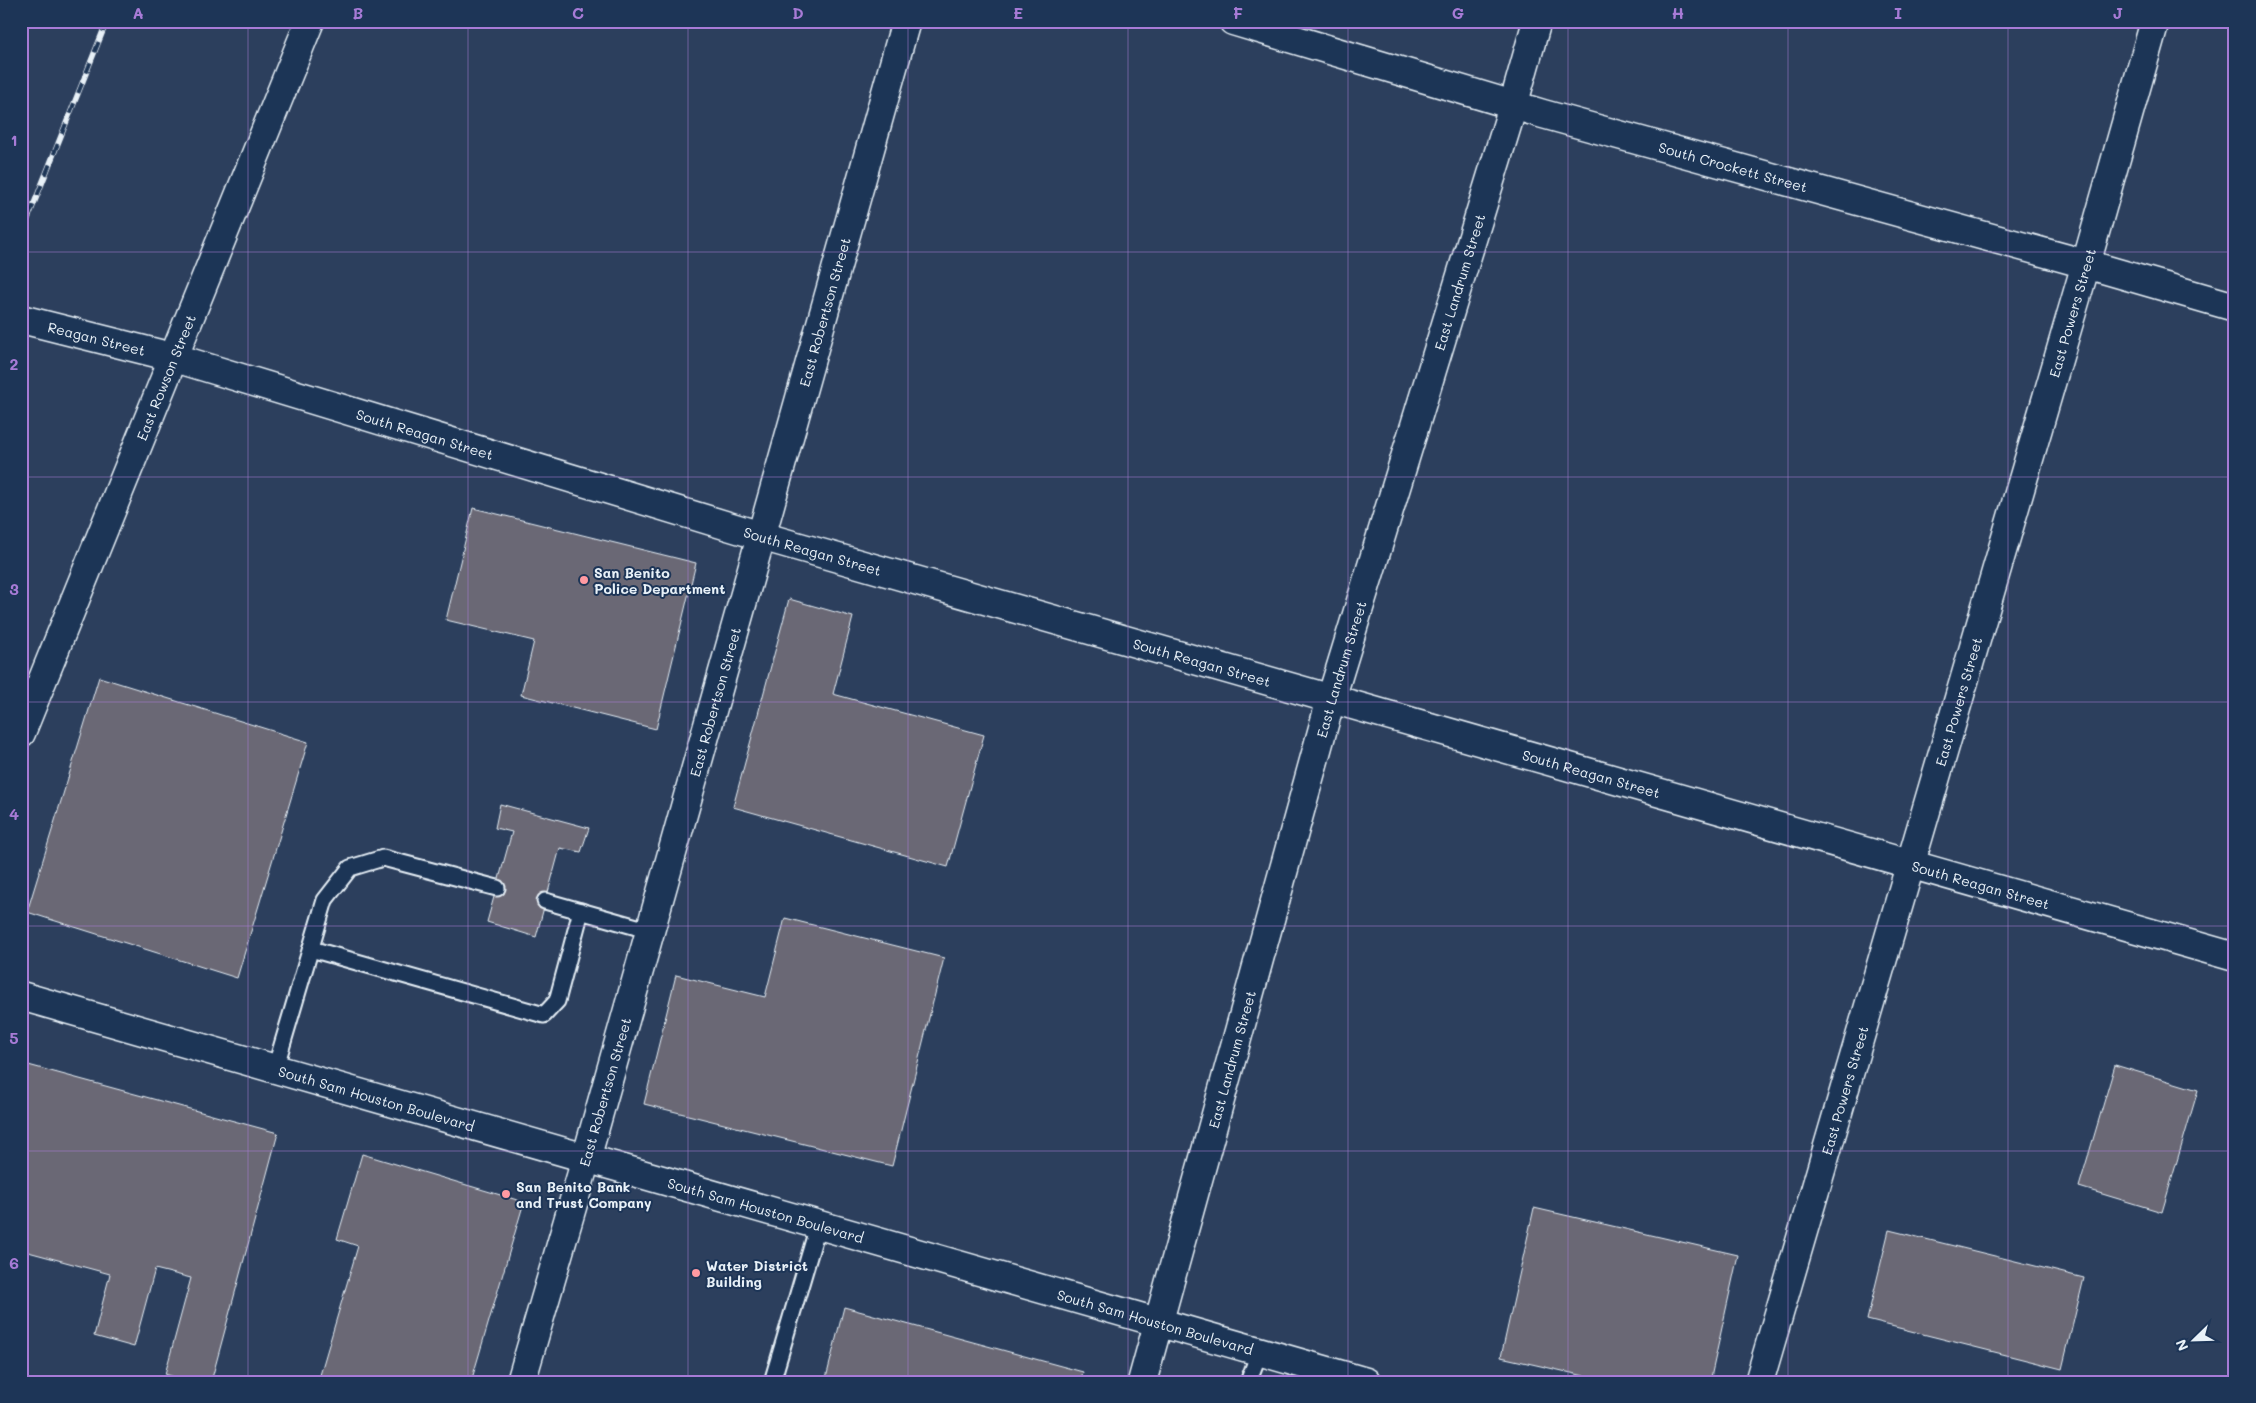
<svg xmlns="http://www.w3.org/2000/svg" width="2256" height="1403" viewBox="0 0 2256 1403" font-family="Mali,sans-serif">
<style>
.building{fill:#6a6774;stroke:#e8f1f8}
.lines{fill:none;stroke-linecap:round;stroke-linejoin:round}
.lane-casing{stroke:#e8f1f8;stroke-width:19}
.street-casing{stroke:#e8f1f8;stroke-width:31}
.secondary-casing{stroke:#e8f1f8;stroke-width:31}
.lane{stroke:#1d3557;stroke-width:15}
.street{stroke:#1d3557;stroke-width:28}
.secondary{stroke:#1d3557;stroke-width:28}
.rail-casing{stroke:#e8f1f8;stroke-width:5.5}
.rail{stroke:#1d3557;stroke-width:4;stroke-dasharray:11;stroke-linecap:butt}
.grid{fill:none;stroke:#a77bd6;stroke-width:1;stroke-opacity:0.55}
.poi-dot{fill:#ff9aa2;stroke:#1d3557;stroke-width:2}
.labels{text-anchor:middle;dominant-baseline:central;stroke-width:4;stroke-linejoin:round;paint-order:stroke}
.street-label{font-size:14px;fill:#e8f1f8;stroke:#1d3557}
.poi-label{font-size:14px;font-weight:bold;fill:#e8f1f8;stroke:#1d3557;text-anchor:start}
.neatline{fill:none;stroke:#a77bd6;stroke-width:2}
.grid-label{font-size:16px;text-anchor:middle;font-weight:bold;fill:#a77bd6}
</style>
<rect width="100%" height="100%" fill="#2c3f5d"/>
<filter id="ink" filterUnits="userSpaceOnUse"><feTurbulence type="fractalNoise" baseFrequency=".02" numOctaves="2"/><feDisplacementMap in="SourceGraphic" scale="10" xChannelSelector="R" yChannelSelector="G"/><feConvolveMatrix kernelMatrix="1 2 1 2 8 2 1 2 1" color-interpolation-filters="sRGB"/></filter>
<g filter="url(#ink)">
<g class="building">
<path d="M 473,508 L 696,563 L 656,729 L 521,695 L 534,641 L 446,620 Z"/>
<path d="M 789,599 L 853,617 L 833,694 L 984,735 L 948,867 L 733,807 Z"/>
<path d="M 99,677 L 308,742 L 237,978 L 27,912 Z"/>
<path d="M 500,804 L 589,828 L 581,852 L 560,848 L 536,937 L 487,922 L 512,832 L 495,828 Z"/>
<path d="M 785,918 L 944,958 L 892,1166 L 644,1104 L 676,975 L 765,997 Z"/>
<path d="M 21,1063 L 278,1133 L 211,1382 L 191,1382 L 165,1374 L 191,1278 L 155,1269 L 134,1347 L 94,1336 L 110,1274 L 21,1250 Z"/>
<path d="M 2115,1065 L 2198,1090 L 2162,1212 L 2079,1187 Z"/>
<path d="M 362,1154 L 524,1202 L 471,1382 L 318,1382 L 358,1246 L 337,1239 Z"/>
<path d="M 1534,1208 L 1738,1255 L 1710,1382 L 1611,1382 L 1501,1357 Z"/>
<path d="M 1889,1230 L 2084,1278 L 2062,1369 L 1867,1320 Z"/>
<path d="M 844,1307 L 1083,1372 L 1080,1382 L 825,1382 Z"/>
</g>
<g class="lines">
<g class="lane-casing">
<g id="lane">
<path d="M 545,901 L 651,931"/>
<path d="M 311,949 L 544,1015 L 557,1001 L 581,911"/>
<path d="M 275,1069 L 325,900 L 350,868 L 383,858 L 497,888"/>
<path d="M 772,1382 L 818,1226"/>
<path d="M 1248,1382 L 1260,1351"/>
</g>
</g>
<g class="street-casing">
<g id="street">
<path id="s1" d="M 1233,21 L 1543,114 L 2086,264 L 2235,307"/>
<path id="s2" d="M 21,319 L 172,357 L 761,536 L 2235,957"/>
<path id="s3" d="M 21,733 L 310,21"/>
<path id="s4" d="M 586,1159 L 906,21"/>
<path id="s5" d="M 1142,1382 L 1331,699 L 1513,106 L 1537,21"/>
<path id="s6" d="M 1759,1382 L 2086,264 L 2155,21"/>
</g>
</g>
<g class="secondary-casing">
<g id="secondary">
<path id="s7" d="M 21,996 L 1366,1382"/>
<path d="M 521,1382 L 586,1159"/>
</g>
</g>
<use href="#lane" class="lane"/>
<use href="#street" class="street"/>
<use href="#secondary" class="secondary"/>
<g class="rail-casing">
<path id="rail" d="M 21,236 L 107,21"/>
</g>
<use href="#rail" class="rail"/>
</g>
</g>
<path class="grid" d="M 248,21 L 248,1382M 468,21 L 468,1382M 688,21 L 688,1382M 908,21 L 908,1382M 1128,21 L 1128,1382M 1348,21 L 1348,1382M 1568,21 L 1568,1382M 1788,21 L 1788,1382M 2008,21 L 2008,1382M 21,252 L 2235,252M 21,477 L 2235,477M 21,702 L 2235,702M 21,926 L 2235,926M 21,1151 L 2235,1151"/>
<g class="poi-dot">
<circle cx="584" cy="580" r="5"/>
<circle cx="506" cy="1194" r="5"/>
<circle cx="696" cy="1273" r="5"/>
</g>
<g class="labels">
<g class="street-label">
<text stroke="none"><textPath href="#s1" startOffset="521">South Crockett Street</textPath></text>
<text stroke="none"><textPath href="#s5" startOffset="1145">East Landrum Street</textPath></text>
<text stroke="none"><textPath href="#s4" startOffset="880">East Robertson Street</textPath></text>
<text stroke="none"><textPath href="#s6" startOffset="1114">East Powers Street</textPath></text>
<text stroke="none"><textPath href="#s2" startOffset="78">Reagan Street</textPath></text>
<text stroke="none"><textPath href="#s3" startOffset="384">East Rowson Street</textPath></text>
<text stroke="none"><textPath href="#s2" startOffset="420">South Reagan Street</textPath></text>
<text stroke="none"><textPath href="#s2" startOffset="825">South Reagan Street</textPath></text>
<text stroke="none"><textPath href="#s2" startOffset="1230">South Reagan Street</textPath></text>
<text stroke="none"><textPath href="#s5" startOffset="740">East Landrum Street</textPath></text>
<text stroke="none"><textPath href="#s4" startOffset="475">East Robertson Street</textPath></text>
<text stroke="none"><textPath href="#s6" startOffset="709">East Powers Street</textPath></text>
<text stroke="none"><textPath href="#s2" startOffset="1635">South Reagan Street</textPath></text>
<text stroke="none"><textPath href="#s2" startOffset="2040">South Reagan Street</textPath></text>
<text stroke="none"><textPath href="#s5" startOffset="335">East Landrum Street</textPath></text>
<text stroke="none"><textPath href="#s6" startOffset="304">East Powers Street</textPath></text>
<text transform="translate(605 1092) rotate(-74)">East Robertson Street</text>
<text stroke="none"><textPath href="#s7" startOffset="370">South Sam Houston Boulevard</textPath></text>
<text stroke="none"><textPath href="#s7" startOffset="775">South Sam Houston Boulevard</textPath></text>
<text stroke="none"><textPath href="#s7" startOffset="1180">South Sam Houston Boulevard</textPath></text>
</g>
<g class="poi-label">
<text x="594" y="572">San Benito<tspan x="594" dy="16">Police Department</tspan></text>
<text x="516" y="1186">San Benito Bank<tspan x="516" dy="16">and Trust Company</tspan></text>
<text x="706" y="1265">Water District<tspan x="706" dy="16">Building</tspan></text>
</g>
</g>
<rect width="2256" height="1403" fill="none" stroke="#1d3557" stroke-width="55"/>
<g transform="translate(2194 1340) rotate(247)" stroke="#1d3557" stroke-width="4" paint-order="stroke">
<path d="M0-4L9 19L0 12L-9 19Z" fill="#e8f1f8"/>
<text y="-8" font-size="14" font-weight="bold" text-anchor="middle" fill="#e8f1f8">N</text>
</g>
<rect x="28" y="28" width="2200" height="1348" class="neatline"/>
<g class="grid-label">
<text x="138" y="19">A</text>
<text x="358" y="19">B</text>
<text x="578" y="19">C</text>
<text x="798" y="19">D</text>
<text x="1018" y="19">E</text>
<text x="1238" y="19">F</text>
<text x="1458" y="19">G</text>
<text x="1678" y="19">H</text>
<text x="1898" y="19">I</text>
<text x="2118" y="19">J</text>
<text x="14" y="146">1</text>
<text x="14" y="370">2</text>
<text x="14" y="595">3</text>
<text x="14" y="820">4</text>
<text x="14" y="1044">5</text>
<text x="14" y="1269">6</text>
</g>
</svg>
